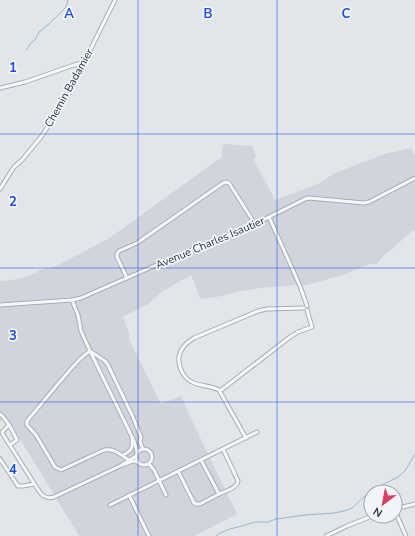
<svg xmlns="http://www.w3.org/2000/svg" width="415" height="536" viewBox="0 0 415 536" font-family="'Nunito Sans',sans-serif">
<style>
.built{fill:#d0d5dd}
.lines{fill:none;stroke-linecap:round;stroke-linejoin:round}
.stream{stroke:#9bb7cd;stroke-width:1}
.minor-casing{stroke:#a7adb6;stroke-width:5}
.minor{stroke:#f5f7f9;stroke-width:3}
.grid{fill:none;stroke:#1d4ed8;stroke-width:1;stroke-opacity:0.55}
.labels{text-anchor:middle;dominant-baseline:central;stroke-width:3.5;stroke-linejoin:round;paint-order:stroke}
.street-label{font-size:11px;fill:#293544;stroke:#f2f5f8}
.grid-label{font-size:13px;text-anchor:middle;font-weight:bold;fill:#1d4ed8;stroke:#f2f5f8;stroke-width:3.5;stroke-linejoin:round;paint-order:stroke}
</style>
<rect width="100%" height="100%" fill="#e2e6eb"/>
<path class="built" d="M 224,144 L 252,146 L 256,155 L 254,160 L 275,200 L 320,183 L 333,174 L 384,154 L 411,148 L 415,156 L 415,230 L 412,231 L 404,238 L 396,246 L 384,255 L 377,264 L 369,264 L 346,274 L 307,285 L 297,285 L 261,288 L 236,292 L 222,296 L 201,299 L 191,275 L 161,292 L 159,295 L 151,301 L 150,303 L 123,317 L 129,332 L 129,339 L 161,404 L 181,396 L 195,427 L 237,514 L 194,536 L 79,536 L 6,416 L 0,422 L 0,281 L 19,279 L 36,273 L 40,270 L 56,266 L 108,239 L 222,157 L 222,150 Z"/>
<g class="lines">
<g class="stream">
<path d="M 26,50 L 31,43 L 35,40 L 39,32 L 49,24 L 66,7 L 68,0"/>
<path d="M 216,536 L 220,533 L 230,529 L 242,526 L 255,522 L 268,522 L 276,519 L 305,515 L 334,513 L 344,511 L 352,508 L 365,496 L 376,488 L 398,477 L 405,471 L 415,454"/>
</g>
<g class="minor-casing">
<g id="minor">
<path d="M 0,88 L 25,82 L 77,64 L 83,63"/>
<path d="M 0,189 L 14,167 L 22,160 L 41,137 L 66,99 L 115,0"/>
<path d="M 269,217 L 300,286 L 307,306"/>
<path d="M 127,278 L 117,257 L 117,254 L 119,251 L 137,243 L 223,183 L 226,182 L 229,183 L 255,224"/>
<path d="M 72,300 L 78,315 L 81,331 L 90,351 L 105,361 L 108,365 L 132,415 L 141,437 L 140,442 L 143,449"/>
<path d="M 0,305 L 72,300 L 81,298 L 170,259 L 255,224 L 305,199 L 309,198 L 364,203 L 369,202 L 415,178"/>
<path d="M 90,351 C 79,358 71,369 63,378 C 51,392 39,407 27,421 L 27,425 L 36,435 L 55,467 L 61,470 L 104,450 C 115,448 120,455 129,460"/>
<path d="M 91,353 L 134,441 L 137,452"/>
<path d="M 220,391 L 290,337 L 298,332 L 312,327 L 307,310"/>
<path d="M 0,414 C 8,420 13,432 17,440 L 10,445"/>
<path d="M 9,425 L 2,432 L 4,436 L 39,491 C 43,497 47,499 54,497 L 122,465"/>
<path d="M 246,438 L 219,390 C 211,386 202,386 194,383 C 184,379 178,368 179,357 C 180,348 187,342 194,338 L 258,311 L 267,309 L 304,308"/>
<circle cx="144" cy="457" r="8"/>
<path d="M 123,455 C 132,451 133,447 132,438"/>
<path d="M 136,456 L 122,465 L 133,461 L 137,462"/>
<path d="M 0,459 L 18,486 L 23,486 L 34,484"/>
<path d="M 149,464 L 154,470 L 166,495"/>
<path d="M 178,471 L 194,503 L 197,504 L 200,504 L 219,494 L 201,460"/>
<path d="M 219,494 C 226,491 237,488 238,481 L 223,449"/>
<path d="M 129,495 L 149,536"/>
<path d="M 110,505 L 257,432"/>
<path d="M 395,509 L 415,504"/>
<path d="M 395,511 L 406,536"/>
<path d="M 326,536 L 347,526 L 372,516"/>
</g>
</g>
<use href="#minor" class="minor"/>
</g>
<path class="grid" d="M 138,0 L 138,536M 277,0 L 277,536M 0,134 L 415,134M 0,268 L 415,268M 0,402 L 415,402"/>
<g class="labels">
<g class="street-label">
<text transform="translate(69 88) rotate(-61)">Chemin Badamier</text>
<text transform="translate(210 243) rotate(-23)">Avenue Charles Isautier</text>
</g>
</g>
<g class="grid-label">
<text x="69" y="18">A</text>
<text x="208" y="18">B</text>
<text x="346" y="18">C</text>
<text x="13" y="72">1</text>
<text x="13" y="206">2</text>
<text x="13" y="340">3</text>
<text x="13" y="474">4</text>
</g>
<g transform="translate(383 504) rotate(212)"><circle r="19" fill="#f2f5f8" stroke="#a2a8b0"/>
<path d="M0-3L7 15L0 10L-7 15Z" fill="#d64164"/>
<text y="-6" font-size="11" font-weight="bold" text-anchor="middle" fill="#293544">N</text>
</g>
</svg>
